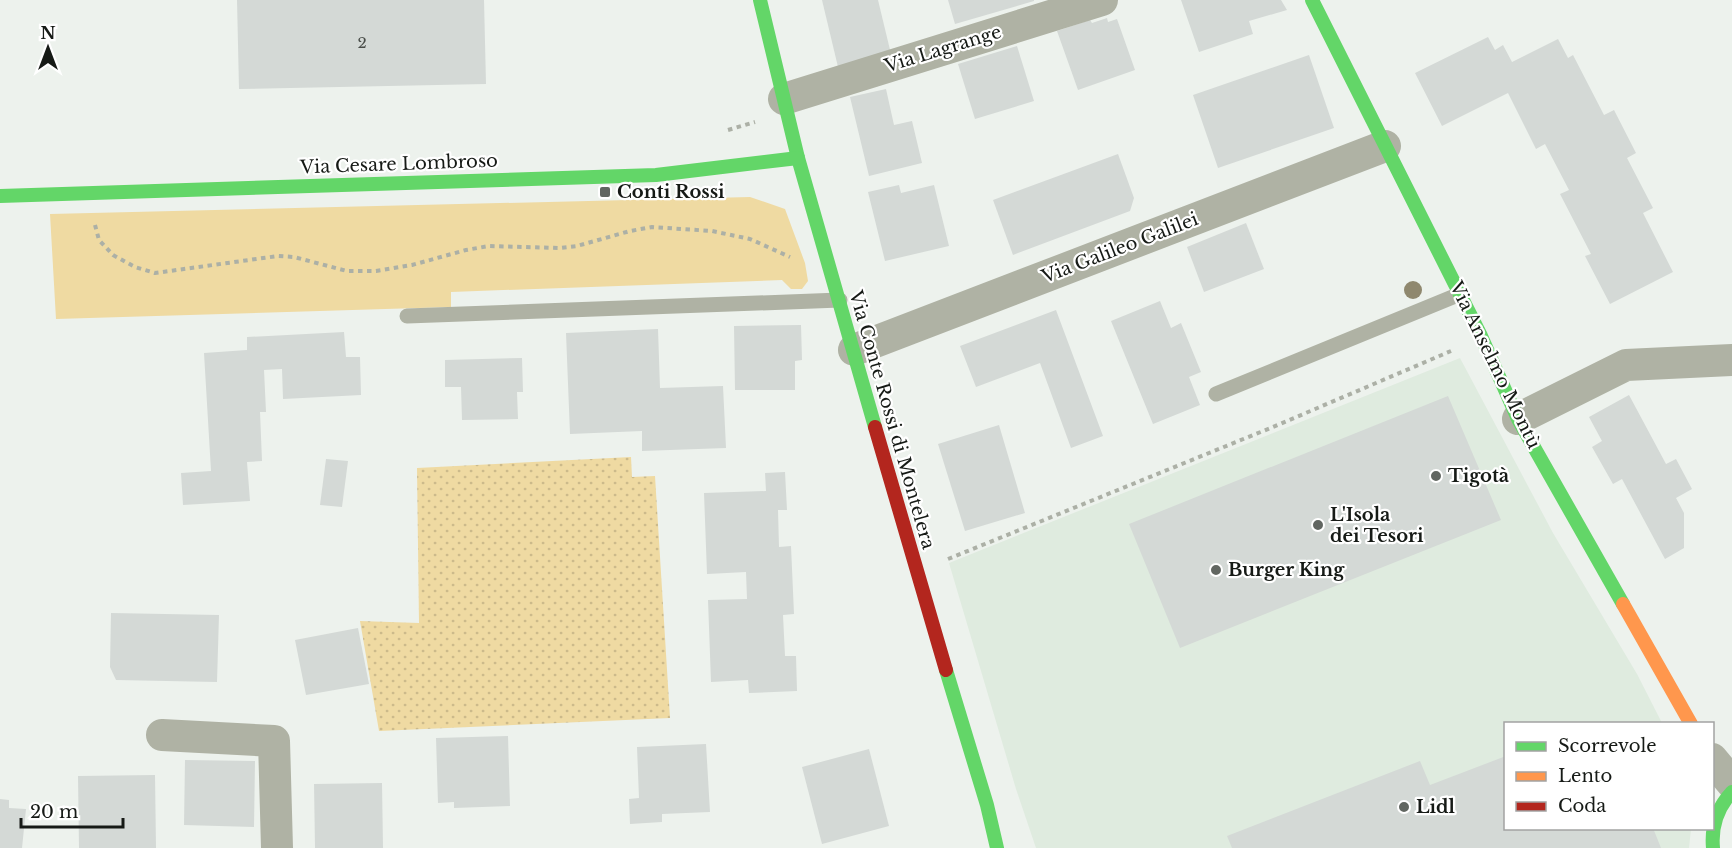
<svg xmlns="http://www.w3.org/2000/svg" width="1732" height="848" viewBox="0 0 1732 848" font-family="'Libre Baskerville',serif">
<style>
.built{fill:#dfebdf}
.grass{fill:url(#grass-dots)}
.park{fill:#efdaa2}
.building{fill:#d4d9d6}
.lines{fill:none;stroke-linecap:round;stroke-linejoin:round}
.path{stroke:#acb0a6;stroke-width:4;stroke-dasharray:4.5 4.5;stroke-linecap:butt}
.lane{stroke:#afb2a4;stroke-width:15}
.street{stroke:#afb2a4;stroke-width:32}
.fast{stroke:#63d668;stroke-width:14}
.slow{stroke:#ff974d;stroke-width:14}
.jam{stroke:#b3261e;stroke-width:14}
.tree{fill:#8f886e}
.poi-dot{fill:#616661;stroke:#fff;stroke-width:2}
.labels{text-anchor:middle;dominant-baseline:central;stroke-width:4.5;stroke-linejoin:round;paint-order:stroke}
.number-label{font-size:15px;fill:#484c48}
.street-label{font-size:18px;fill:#161a16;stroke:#fff}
.poi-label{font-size:18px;font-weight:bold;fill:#161a16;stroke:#fff;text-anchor:start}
</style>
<defs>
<pattern id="grass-dots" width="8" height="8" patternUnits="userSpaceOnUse" patternTransform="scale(1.5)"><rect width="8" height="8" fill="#efdaa2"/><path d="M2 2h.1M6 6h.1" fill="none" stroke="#ccba8b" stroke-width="1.8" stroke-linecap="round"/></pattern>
</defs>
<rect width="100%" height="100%" fill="#edf2ed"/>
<path class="built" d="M 1460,358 L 1553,533 L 1637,674 L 1662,723 L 1506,724 L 1506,828 L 1691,829 L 1689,848 L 1036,848 L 1016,789 L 949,563 Z"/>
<path class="grass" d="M 631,457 L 632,477 L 655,476 L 670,718 L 379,731 L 360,621 L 419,623 L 417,468 Z"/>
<path class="park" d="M 750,197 L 785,209 L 805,263 L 808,281 L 802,289 L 791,289 L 782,280 L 451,292 L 451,307 L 56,319 L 50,214 Z"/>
<g class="building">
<path d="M 237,0 L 484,0 L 486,84 L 239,89 Z"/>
<path d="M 822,0 L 878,0 L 891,54 L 838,67 Z"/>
<path d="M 948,0 L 1034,0 L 1034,1 L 955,24 Z"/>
<path d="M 1181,0 L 1281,0 L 1287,10 L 1249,21 L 1253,34 L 1199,52 Z"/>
<path d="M 1107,18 L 1108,22 L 1117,19 L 1135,70 L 1078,90 L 1057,31 L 1090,20 L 1092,23 Z"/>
<path d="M 1488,37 L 1495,50 L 1503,45 L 1512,62 L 1558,39 L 1568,58 L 1573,55 L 1604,115 L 1614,110 L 1636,153 L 1627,158 L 1653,208 L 1643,213 L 1673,272 L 1610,304 L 1585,256 L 1591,254 L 1560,194 L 1569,190 L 1545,144 L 1536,149 L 1508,93 L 1442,126 L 1415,73 Z"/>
<path d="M 1017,46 L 1034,101 L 975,119 L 958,64 Z"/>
<path d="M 1309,55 L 1334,128 L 1218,168 L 1193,95 Z"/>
<path d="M 886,89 L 894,125 L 912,121 L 922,163 L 869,176 L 850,97 Z"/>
<path d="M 1118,154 L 1134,198 L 1130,211 L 1013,255 L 993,200 Z"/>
<path d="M 899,185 L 901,193 L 934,185 L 949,246 L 885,261 L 868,192 Z"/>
<path d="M 1246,223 L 1264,269 L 1204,292 L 1187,247 Z"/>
<path d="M 1160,301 L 1171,328 L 1181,323 L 1201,372 L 1189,377 L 1200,405 L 1153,424 L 1111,321 Z"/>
<path d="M 1056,310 L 1103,436 L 1071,448 L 1040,363 L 976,387 L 960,346 Z"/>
<path d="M 801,325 L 802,360 L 795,361 L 795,390 L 735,390 L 734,326 Z"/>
<path d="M 658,329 L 660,388 L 723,386 L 726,448 L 642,451 L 642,431 L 570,434 L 566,333 Z"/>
<path d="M 344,332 L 346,357 L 360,357 L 361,395 L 283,399 L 282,369 L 264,370 L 266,412 L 260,412 L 262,461 L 247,462 L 250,501 L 183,505 L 181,473 L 211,471 L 204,353 L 247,350 L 247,337 Z"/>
<path d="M 522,358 L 523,392 L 517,392 L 518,419 L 462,420 L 461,387 L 445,387 L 445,360 Z"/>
<path d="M 1629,395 L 1666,464 L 1676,459 L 1692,489 L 1676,498 L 1684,513 L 1684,548 L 1665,559 L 1622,479 L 1613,484 L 1592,447 L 1602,441 L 1589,417 Z"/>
<path d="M 1448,396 L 1501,520 L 1180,648 L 1129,524 Z"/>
<path d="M 999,425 L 1025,513 L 965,531 L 938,444 Z"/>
<path d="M 326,459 L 348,461 L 342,507 L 320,505 Z"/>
<path d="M 785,472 L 787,510 L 778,510 L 779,547 L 791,546 L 794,614 L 783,615 L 785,656 L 796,656 L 797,691 L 749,693 L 748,680 L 711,682 L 708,600 L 747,599 L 746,572 L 707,574 L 704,493 L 766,491 L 765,473 Z"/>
<path d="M 111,613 L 219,615 L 217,682 L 116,680 L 110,667 Z"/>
<path d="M 358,628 L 369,684 L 306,695 L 295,640 Z"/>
<path d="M 508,736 L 510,806 L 454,808 L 454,802 L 438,803 L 436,738 Z"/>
<path d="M 706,744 L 710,812 L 662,814 L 662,822 L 630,824 L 629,799 L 639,798 L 637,747 Z"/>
<path d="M 869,749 L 889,826 L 822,844 L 802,767 Z"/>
<path d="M 1506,756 L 1506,828 L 1653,828 L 1661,848 L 1232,848 L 1227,836 L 1420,761 L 1430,785 Z"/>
<path d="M 185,760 L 255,761 L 254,827 L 184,825 Z"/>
<path d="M 155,775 L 156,848 L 79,848 L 78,776 Z"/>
<path d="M 382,783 L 383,848 L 315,848 L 314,784 Z"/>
<path d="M 0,799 L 9,800 L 9,808 L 26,809 L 22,848 L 0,848 Z"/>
</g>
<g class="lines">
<g class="path">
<path d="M 728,130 L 755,122"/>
<path d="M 95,225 L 99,240 L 113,255 L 135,267 L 155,273 L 278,256 L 294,257 L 347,271 L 376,271 L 412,265 L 466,250 L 489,246 L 560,248 L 577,246 L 630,231 L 652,227 L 712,231 L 750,239 L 790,257"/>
<path d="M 948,559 L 1273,427 L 1451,351"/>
</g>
<g class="lane">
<path d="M 407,316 L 840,300"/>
<path d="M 1216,394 L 1460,294"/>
</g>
<g class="street">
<path d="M 784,99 L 1102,0"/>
<path d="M 854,350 L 1385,146"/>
<path d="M 1518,419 L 1626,365 L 1732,360"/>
<path d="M 162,735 L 274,741 L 277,848"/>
<path d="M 1712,759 L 1732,783"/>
</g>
<g class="fast">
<path d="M 760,0 L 798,158 L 875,427"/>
<path d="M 1312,0 L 1481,336 L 1518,419 L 1623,604"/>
<path d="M 0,196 L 656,175 L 798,158"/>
<path d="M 946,670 L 987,805 L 997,848"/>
<path d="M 1713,848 C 1711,826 1717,808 1732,792"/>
</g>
<path class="slow" d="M 1623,604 L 1691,724"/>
<path class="jam" d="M 875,427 L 946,670"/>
</g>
<circle class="tree" cx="1413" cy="290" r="9"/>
<g class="poi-dot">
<rect x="599" y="186" width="12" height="12" rx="3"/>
<circle cx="1436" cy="476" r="6"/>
<circle cx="1318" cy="525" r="6"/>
<circle cx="1216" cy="570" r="6"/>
<circle cx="1404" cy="807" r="6"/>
</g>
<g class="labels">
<g class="number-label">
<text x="362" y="42">2</text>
</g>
<g class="street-label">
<text transform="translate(943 49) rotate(-17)">Via Lagrange</text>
<text transform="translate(399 164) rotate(-2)">Via Cesare Lombroso</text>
<text transform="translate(1120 248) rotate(-21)">Via Galileo Galilei</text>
<text transform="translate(1495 365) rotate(64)">Via Anselmo Montù</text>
<text transform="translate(892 420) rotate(74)">Via Conte Rossi di Montelera</text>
</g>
<g class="poi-label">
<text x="617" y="192">Conti Rossi</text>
<text x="1448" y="476">Tigotà</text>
<text x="1330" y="515">L'Isola<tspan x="1330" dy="21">dei Tesori</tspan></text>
<text x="1228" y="570">Burger King</text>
<text x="1416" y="807">Lidl</text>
</g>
</g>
<rect x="1504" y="722" width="210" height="108" fill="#ffffff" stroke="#a2a3a2" stroke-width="1.5"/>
<rect x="1516" y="742" width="30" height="9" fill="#63d668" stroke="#a2a3a2" stroke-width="1.5"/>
<text x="1558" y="752" font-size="18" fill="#161a16">Scorrevole</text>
<rect x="1516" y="772" width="30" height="9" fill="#ff974d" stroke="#a2a3a2" stroke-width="1.5"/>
<text x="1558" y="782" font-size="18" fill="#161a16">Lento</text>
<rect x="1516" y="802" width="30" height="9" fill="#b3261e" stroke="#a2a3a2" stroke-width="1.5"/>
<text x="1558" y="812" font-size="18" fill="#161a16">Coda</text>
<g transform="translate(48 48)" stroke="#ffffff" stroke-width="4.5" paint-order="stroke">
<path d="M0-4.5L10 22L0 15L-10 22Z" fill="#161a16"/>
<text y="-9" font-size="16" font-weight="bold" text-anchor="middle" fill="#161a16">N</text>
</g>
<path d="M21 818v9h102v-9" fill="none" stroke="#161a16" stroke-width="3"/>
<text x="30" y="818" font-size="18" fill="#161a16" stroke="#ffffff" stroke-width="4.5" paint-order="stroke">20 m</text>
</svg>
